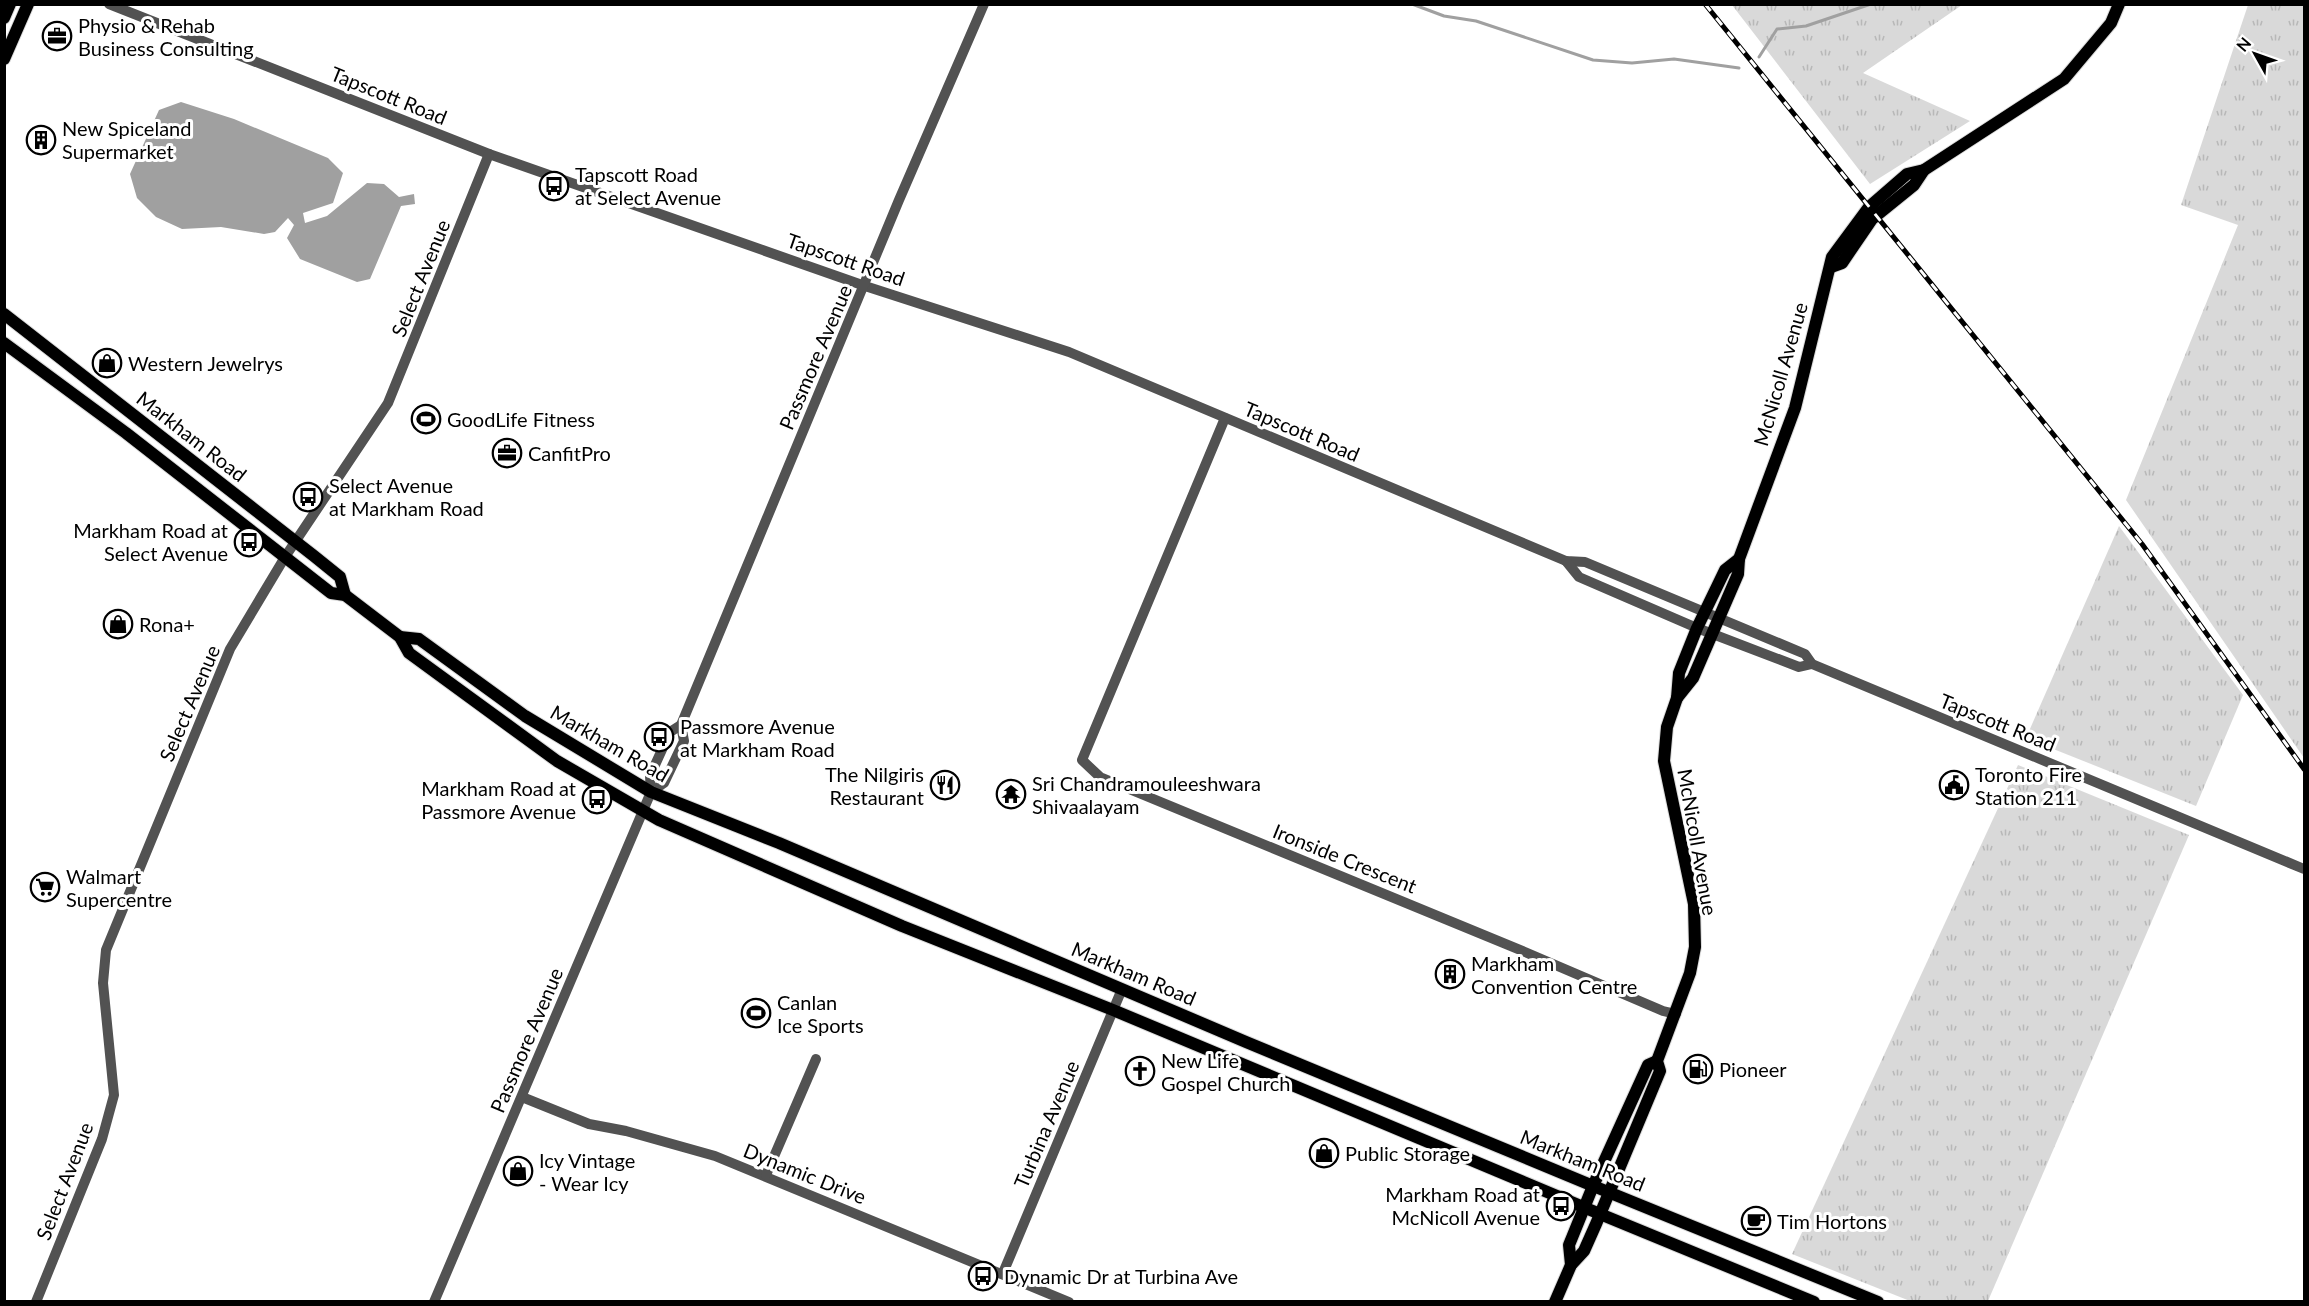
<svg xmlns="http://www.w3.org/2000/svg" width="2309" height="1306" viewBox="0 0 2309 1306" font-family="Lato,sans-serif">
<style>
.grass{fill:url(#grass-tufts)}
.water{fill:#a0a0a0}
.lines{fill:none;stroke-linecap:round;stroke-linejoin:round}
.stream{stroke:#a0a0a0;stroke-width:3}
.major-casing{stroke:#dbdbdb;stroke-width:14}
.minor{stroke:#525252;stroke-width:10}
.major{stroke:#000;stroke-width:12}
.rail-casing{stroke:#000;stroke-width:5}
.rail{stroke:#fff;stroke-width:3;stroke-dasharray:9;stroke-linecap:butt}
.labels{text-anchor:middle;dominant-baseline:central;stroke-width:6;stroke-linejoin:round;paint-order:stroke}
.poi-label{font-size:20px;fill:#000;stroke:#fff;text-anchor:start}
.street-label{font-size:20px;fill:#000;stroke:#fff}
</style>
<defs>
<pattern id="grass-tufts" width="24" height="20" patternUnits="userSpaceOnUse" patternTransform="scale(1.5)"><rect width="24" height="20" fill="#d9d9d9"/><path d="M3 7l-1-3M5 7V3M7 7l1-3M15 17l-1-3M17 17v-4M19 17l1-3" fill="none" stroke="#b8b8b8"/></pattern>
</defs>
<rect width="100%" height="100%" fill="#fff"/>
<g class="grass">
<path d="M 1732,5 L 1962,5 L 1863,73 L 1970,121 L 1870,184 Z"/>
<path d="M 2248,5 L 2304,5 L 2304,758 L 2126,500 L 2238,225 L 2181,205 Z"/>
<path d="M 2119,526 L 2243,695 L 2196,806 L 2026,738 Z"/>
<path d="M 2018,765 L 2189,835 L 1988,1301 L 1910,1301 L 1792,1254 Z"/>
</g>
<path class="water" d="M 181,102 L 234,119 L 328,158 L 343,173 L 333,203 L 303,213 L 305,223 L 327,216 L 367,183 L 384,184 L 399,197 L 414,194 L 415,204 L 401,206 L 370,279 L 357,282 L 300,259 L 287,238 L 294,225 L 288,218 L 275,232 L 264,234 L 221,227 L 182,229 L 156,217 L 137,198 L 130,174 L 159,110 Z"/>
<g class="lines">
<g class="stream">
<path d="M 1412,4 L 1444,16 L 1476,21 L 1593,60 L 1632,63 L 1674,59 L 1739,68"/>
<path d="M 1759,57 L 1777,29 L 1806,26 L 1871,4"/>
</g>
<g class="major-casing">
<g id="major">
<path d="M 4,18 L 10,4"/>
<path d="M 4,59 L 28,4"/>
<path d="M 1831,267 L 1842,263 L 1872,219 L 1914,185 L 1924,170"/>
<path d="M 4,314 L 314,556 L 340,577 L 345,595"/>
<path d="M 4,343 L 126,433 L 331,593 L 345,595 L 400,637 L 409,653 L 557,761 L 659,820 L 902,926 L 1113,1010 L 1600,1214 L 1814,1302"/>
<path d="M 400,637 L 419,639 L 525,716 L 651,792 L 779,843 L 1246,1042 L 1586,1183 L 1878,1302"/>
<path d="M 1677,698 L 1693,678 L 1738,574 L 1739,559 L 1795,408 L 1832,257 L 1869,207 L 1907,174 L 1924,170 L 2064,79 L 2111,23 L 2119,4"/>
<path d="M 1571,1265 L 1569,1245 L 1593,1186 L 1648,1065 L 1657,1061"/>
<path d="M 1555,1302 L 1571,1265 L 1584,1251 L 1596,1224 L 1660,1071 L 1657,1061 L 1690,973 L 1695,947 L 1694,904 L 1664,761 L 1667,727 L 1677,698 L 1679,673 L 1697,628 L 1725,570 L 1739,559"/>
</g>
</g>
<g class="minor">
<path d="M 109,4 L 489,154 L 865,286 L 1069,352 L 1566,561 L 1585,562 L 1805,654 L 1812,664 L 2304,869"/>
<path d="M 1225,418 L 1082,760 L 1100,777 L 1525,952 L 1663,1011 L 1676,1014"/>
<path d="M 1566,561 L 1579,577 L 1697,628 L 1799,667 L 1812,664"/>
<path d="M 651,792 L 664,783 L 684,741 L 681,725 L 899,200 L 984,4"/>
<path d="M 522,1097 L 589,1124 L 626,1131 L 715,1156 L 1069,1302"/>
<path d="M 766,1175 L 816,1059"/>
<path d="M 1003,1273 L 1122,989"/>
<path d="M 36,1302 L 102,1139 L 114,1095 L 103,983 L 106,950 L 230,649 L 285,557 L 388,403 L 489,154"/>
<path d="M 434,1302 L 651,792 L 650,776 L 670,732 L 681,725"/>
</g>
<use href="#major" class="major"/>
<g class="rail-casing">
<path id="rail" d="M 1705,4 L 2142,544 L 2304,769"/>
</g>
<use href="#rail" class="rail"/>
</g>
<defs>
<g id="office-ring" transform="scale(1.5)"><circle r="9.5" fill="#fff" stroke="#000" stroke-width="1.5"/><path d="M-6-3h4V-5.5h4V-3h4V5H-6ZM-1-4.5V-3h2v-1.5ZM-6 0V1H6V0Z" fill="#000"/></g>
<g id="building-ring" transform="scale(1.5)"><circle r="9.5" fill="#fff" stroke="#000" stroke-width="1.5"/><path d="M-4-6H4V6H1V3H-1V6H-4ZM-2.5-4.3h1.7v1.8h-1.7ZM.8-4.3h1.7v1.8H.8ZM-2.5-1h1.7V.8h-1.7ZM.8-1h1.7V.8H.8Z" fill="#000"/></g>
<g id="bus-ring" transform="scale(1.5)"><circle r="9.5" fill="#fff" stroke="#000" stroke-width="1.5"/><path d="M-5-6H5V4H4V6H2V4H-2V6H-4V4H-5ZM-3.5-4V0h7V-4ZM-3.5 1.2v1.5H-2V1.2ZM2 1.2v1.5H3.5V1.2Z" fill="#000"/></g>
<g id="shop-ring" transform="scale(1.5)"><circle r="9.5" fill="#fff" stroke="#000" stroke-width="1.5"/><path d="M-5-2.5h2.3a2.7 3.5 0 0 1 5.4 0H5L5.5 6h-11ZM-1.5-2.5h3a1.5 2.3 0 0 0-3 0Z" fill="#000"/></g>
<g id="stadium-ring" transform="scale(1.5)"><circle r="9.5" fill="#fff" stroke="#000" stroke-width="1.5"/><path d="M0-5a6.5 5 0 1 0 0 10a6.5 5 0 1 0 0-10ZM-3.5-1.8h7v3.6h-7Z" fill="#000"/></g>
<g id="restaurant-ring" transform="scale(1.5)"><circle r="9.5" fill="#fff" stroke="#000" stroke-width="1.5"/><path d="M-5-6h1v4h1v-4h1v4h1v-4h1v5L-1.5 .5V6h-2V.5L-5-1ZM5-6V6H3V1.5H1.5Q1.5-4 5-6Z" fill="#000"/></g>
<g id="civic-ring" transform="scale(1.5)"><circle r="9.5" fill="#fff" stroke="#000" stroke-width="1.5"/><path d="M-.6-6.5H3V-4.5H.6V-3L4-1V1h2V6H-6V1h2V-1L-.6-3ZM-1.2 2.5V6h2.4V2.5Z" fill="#000"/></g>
<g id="temple-ring" transform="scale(1.5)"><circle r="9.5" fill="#fff" stroke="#000" stroke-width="1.5"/><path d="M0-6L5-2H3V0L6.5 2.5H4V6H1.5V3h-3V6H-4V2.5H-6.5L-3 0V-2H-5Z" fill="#000"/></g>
<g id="supermarket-ring" transform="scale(1.5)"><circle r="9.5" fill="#fff" stroke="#000" stroke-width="1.5"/><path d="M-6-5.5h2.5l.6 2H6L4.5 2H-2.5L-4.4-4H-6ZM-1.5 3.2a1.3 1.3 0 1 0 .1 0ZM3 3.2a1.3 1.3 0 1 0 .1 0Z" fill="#000"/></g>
<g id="fuel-ring" transform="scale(1.5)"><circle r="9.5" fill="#fff" stroke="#000" stroke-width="1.5"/><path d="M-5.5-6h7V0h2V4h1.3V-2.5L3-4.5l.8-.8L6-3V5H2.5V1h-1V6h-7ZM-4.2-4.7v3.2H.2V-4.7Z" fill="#000"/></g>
<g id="church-ring" transform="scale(1.5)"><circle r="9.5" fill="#fff" stroke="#000" stroke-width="1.5"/><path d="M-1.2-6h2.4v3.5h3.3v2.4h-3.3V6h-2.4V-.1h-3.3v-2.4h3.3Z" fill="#000"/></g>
<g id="cafe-ring" transform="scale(1.5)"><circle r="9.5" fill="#fff" stroke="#000" stroke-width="1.5"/><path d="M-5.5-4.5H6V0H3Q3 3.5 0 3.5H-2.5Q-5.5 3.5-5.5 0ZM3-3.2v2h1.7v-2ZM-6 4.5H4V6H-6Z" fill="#000"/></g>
</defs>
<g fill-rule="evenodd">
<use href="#office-ring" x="57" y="36"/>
<use href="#building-ring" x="41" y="140"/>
<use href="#bus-ring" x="554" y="186"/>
<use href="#shop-ring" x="107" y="363"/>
<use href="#stadium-ring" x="426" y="419"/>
<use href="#office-ring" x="507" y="453"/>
<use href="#bus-ring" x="308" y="497"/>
<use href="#bus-ring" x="249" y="542"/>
<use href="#shop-ring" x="118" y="624"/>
<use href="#bus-ring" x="659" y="737"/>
<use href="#restaurant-ring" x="945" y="785"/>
<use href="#civic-ring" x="1954" y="785"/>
<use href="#temple-ring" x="1011" y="794"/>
<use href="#bus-ring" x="597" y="799"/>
<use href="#supermarket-ring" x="45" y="887"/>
<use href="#building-ring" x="1450" y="974"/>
<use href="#stadium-ring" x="756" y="1013"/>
<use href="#fuel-ring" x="1698" y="1069"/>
<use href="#church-ring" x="1140" y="1071"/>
<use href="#shop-ring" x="1324" y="1153"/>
<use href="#shop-ring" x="518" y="1171"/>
<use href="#bus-ring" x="1561" y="1206"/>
<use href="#cafe-ring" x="1756" y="1221"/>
<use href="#bus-ring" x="983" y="1276"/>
</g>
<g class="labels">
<g class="poi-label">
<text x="78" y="25">Physio &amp; Rehab<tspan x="78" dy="23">Business Consulting</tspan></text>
<text x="62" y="128">New Spiceland<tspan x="62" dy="23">Supermarket</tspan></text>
<text x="575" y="174">Tapscott Road<tspan x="575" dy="23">at Select Avenue</tspan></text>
<text x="128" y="363">Western Jewelrys</text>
<text x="447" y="419">GoodLife Fitness</text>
<text x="528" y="453">CanfitPro</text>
<text x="329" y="485">Select Avenue<tspan x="329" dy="23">at Markham Road</tspan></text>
<text x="228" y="530" text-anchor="end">Markham Road at<tspan x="228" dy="23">Select Avenue</tspan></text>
<text x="139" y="624">Rona+</text>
<text x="680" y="726">Passmore Avenue<tspan x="680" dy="23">at Markham Road</tspan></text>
<text x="924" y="774" text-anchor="end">The Nilgiris<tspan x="924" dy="23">Restaurant</tspan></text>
<text x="1975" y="774">Toronto Fire<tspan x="1975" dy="23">Station 211</tspan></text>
<text x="1032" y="783">Sri Chandramouleeshwara<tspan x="1032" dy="23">Shivaalayam</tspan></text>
<text x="576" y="788" text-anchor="end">Markham Road at<tspan x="576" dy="23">Passmore Avenue</tspan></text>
<text x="66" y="876">Walmart<tspan x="66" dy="23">Supercentre</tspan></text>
<text x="1471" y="963">Markham<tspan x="1471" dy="23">Convention Centre</tspan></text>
<text x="777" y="1002">Canlan<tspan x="777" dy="23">Ice Sports</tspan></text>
<text x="1161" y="1060">New Life<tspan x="1161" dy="23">Gospel Church</tspan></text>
<text x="1719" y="1069">Pioneer</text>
<text x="1345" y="1153">Public Storage</text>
<text x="539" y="1160">Icy Vintage<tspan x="539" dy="23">- Wear Icy</tspan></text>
<text x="1540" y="1194" text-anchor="end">Markham Road at<tspan x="1540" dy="23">McNicoll Avenue</tspan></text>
<text x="1777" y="1221">Tim Hortons</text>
<text x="1004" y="1276">Dynamic Dr at Turbina Ave</text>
</g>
<g class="street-label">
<text transform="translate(389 95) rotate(22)">Tapscott Road</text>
<text transform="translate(846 259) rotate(19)">Tapscott Road</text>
<text transform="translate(420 278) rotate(-68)">Select Avenue</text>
<text transform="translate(815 357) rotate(-67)">Passmore Avenue</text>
<text transform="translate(1780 374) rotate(-74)">McNicoll Avenue</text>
<text transform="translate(1302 431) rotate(23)">Tapscott Road</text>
<text transform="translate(192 436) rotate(38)">Markham Road</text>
<text transform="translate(189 703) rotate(-67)">Select Avenue</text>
<text transform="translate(1998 722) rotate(22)">Tapscott Road</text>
<text transform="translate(610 743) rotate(30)">Markham Road</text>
<text transform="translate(1698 842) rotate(80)">McNicoll Avenue</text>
<text transform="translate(1345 858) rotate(22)">Ironside Crescent</text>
<text transform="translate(1134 973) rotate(23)">Markham Road</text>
<text transform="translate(526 1040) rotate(-67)">Passmore Avenue</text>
<text transform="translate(1046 1124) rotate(-67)">Turbina Avenue</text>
<text transform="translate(1583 1160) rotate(22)">Markham Road</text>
<text transform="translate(805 1173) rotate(22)">Dynamic Drive</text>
<text transform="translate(64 1181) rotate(-69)">Select Avenue</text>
</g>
</g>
<rect width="2309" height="1306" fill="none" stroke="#000000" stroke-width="12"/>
<g transform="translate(2255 54) rotate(310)" stroke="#ffffff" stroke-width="4.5" paint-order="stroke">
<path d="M0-4.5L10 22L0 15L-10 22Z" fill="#000000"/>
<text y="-9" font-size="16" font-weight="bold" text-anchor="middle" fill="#000000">N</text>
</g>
</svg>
